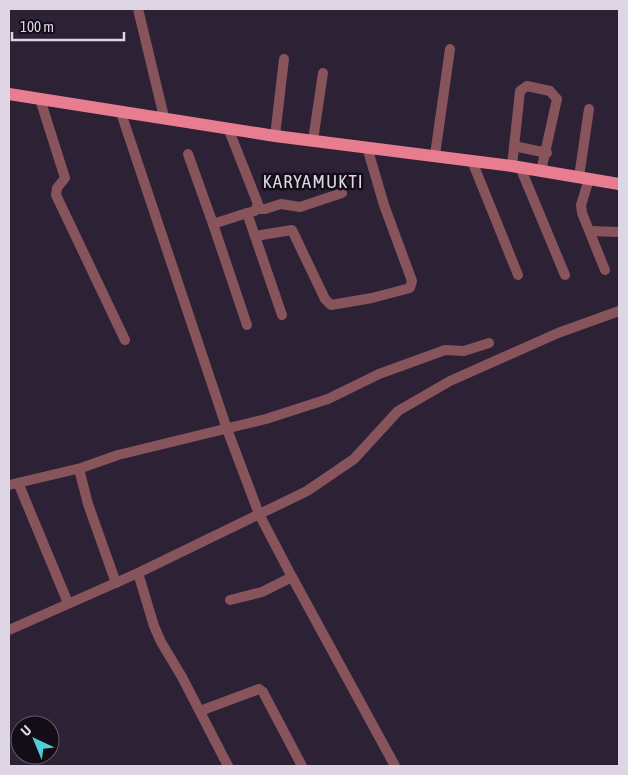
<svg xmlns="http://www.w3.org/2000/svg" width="628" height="775" viewBox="0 0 628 775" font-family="'Asap Condensed',sans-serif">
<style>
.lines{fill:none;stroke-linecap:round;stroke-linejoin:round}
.minor{stroke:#88545c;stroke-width:10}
.major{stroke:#e97d90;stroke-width:12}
.labels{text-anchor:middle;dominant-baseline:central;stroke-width:5;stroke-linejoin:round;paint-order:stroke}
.quarter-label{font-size:19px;letter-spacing:1px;fill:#ded6e4;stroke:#120d16}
</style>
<rect width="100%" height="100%" fill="#2d2135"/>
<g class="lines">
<g class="minor">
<path d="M 138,9 L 164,117"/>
<path d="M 40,99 L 65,178 L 57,188 L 56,195 L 125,340"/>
<path d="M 121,113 L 227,429 L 259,514 L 292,577 L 262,592 L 230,600"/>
<path d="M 228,128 L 258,204 L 255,211 L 247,213 L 282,315"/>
<path d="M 275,136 L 284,59"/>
<path d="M 313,140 L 323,73"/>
<path d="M 514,146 L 547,153"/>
<path d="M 188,154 L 213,224"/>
<path d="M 435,155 L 450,49"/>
<path d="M 472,161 L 518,275"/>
<path d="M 512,166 L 520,91 L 527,86 L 550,91 L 557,99 L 541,171"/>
<path d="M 520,167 L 565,275"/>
<path d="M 579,177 L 589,109"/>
<path d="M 589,179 L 581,205 L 582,213 L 605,270"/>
<path d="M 258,209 L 265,209 L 281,204 L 300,207 L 342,193"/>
<path d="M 591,231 L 619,232"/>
<path d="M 255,236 L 292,230 L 325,299 L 331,305 L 372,298 L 410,288 L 412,281 L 384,205 L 367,147"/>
<path d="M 247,325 L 213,224 L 247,213"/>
<path d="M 79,469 L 88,504 L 116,583"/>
<path d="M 9,485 L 81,468 L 118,455 L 266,419 L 328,399 L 379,374 L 445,350 L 464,351 L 489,343"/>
<path d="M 19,485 L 68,603"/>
<path d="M 138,573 L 154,626 L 161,642 L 182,677 L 228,766"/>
<path d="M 292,577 L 395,766"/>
<path d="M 9,630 L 138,573 L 307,491 L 354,459 L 398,411 L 450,381 L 558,333 L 619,311"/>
<path d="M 200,711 L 259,689 L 263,692 L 302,766"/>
</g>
<path class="major" d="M 9,94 L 275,136 L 512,166 L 619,184"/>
</g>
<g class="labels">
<g class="quarter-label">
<text x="313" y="181">KARYAMUKTI</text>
</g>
</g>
<rect width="628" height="775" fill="none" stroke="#ded6e4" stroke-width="20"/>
<g transform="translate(35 740) rotate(316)"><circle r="24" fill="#120d16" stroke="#645d68"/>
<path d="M0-4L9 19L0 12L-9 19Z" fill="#52ccd6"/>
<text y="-8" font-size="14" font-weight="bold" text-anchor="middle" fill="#ded6e4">U</text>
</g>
<path d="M12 32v8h112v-8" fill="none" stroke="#ded6e4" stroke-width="2.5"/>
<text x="20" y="32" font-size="15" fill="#ded6e4" stroke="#120d16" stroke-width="4" paint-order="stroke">100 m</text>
</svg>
